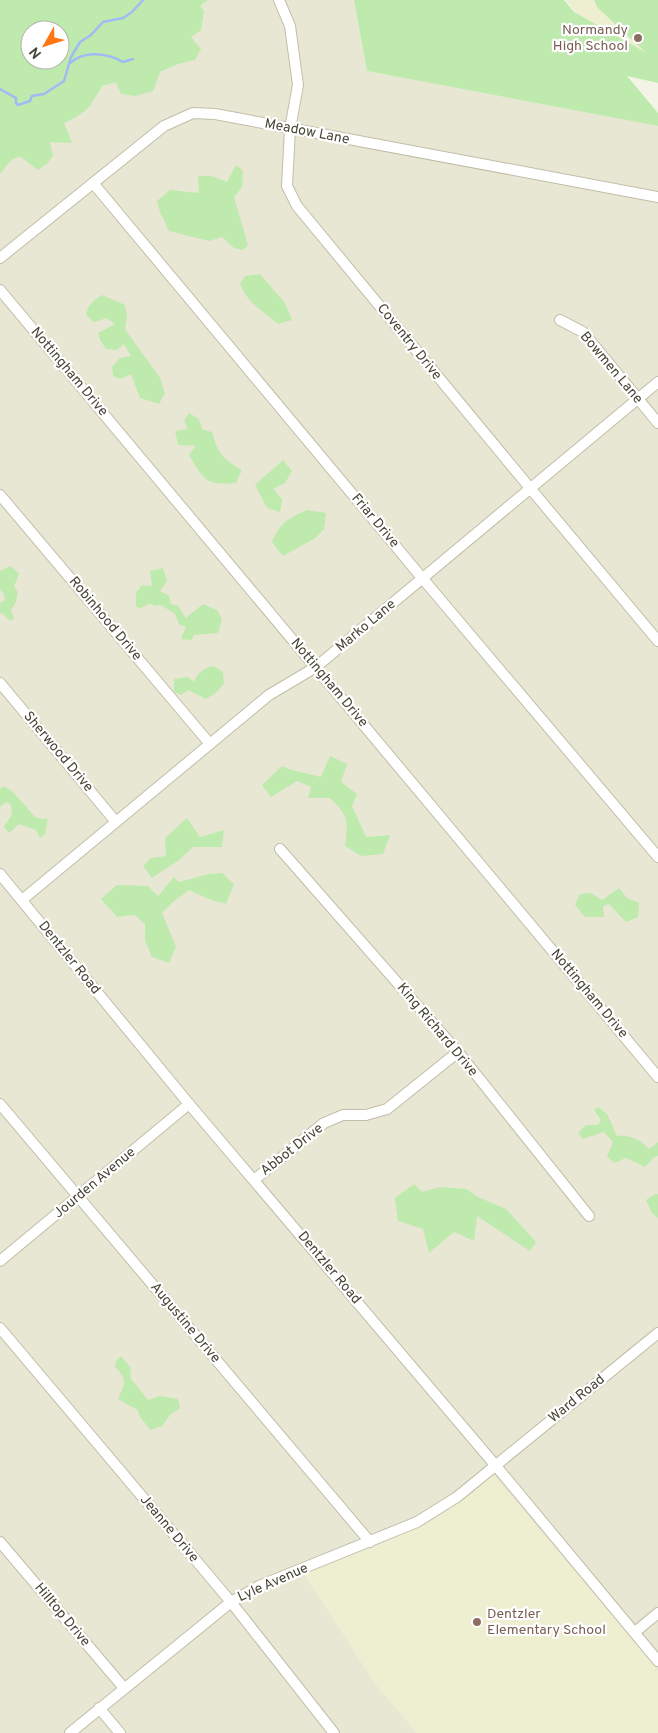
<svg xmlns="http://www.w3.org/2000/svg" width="658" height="1733" viewBox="0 0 658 1733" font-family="Overpass,sans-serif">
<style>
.residential{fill:#e8e7d4}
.education{fill:#eeeed0}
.green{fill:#beeaad;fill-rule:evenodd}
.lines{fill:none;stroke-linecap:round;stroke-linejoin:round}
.stream{stroke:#a0baf4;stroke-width:2.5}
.minor-casing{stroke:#c0bea8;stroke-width:12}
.minor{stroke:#fff;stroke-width:10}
.education-dot{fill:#8d6e63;stroke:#fff;stroke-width:2}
.labels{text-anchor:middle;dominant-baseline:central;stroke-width:4.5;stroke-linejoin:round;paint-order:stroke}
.education-label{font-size:14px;fill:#785e54;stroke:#fff;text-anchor:end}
.street-label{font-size:14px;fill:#474535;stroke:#fff}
</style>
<rect width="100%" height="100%" fill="#f4f4e6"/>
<path class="residential" d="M 208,0 L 354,0 L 367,71 L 658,126 L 658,1733 L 0,1733 L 0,169 Z"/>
<g class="education">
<path d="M 566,0 L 658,0 L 658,59 L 579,16 Z"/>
<path d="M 494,1475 L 658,1671 L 658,1733 L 417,1733 L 376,1685 L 304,1574 L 390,1540 L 438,1512 Z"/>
</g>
<g class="green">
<path d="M 0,0 L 208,0 L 200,6 L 204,11 L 201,30 L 191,37 L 201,49 L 195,60 L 178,64 L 160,72 L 153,91 L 135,96 L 121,94 L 116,82 L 102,86 C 89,108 88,112 64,123 L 72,143 L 50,142 L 53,155 L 48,163 L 38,170 L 21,157 C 8,158 8,166 0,174 ZM 30,30 L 60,30 L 60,60 L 30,60 Z"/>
<path d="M 354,0 L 564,0 L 574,12 L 645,52 L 597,7 L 594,0 L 658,0 L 658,83 L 627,76 L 658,113 L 658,126 L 367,71 Z"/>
<path d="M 236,165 L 243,171 L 242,187 L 234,197 L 248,245 L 243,250 L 234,248 L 222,237 L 209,241 L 169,231 L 160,212 L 157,201 L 170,190 L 199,193 L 198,176 L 212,176 L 227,182 Z"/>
<path d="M 260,274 L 285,303 L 292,320 L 278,324 C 261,309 250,306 240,284 L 245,276 Z"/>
<path d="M 102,295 L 125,305 L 127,316 L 125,329 L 160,378 L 165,393 L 159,404 L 140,398 L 131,374 L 120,379 L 113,376 L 112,367 L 120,358 L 131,356 L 124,344 L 117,350 L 106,349 L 100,340 L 98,333 L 115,324 L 107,318 L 94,322 L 86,315 C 88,305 93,300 102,295 Z"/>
<path d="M 189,413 L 199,419 L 202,429 L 212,432 C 218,454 223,459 242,470 L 236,483 C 206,486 204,480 189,455 L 196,446 L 178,445 L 175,431 L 188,429 L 184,421 Z"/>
<path d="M 283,460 L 292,471 L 285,483 L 273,489 L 282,499 L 280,512 L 267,508 L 255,485 Z"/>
<path d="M 307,510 L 326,513 L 324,529 L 314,539 L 283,556 L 272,542 C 282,520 287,520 307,510 Z"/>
<path d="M 10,566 L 19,573 L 14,587 L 18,592 L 16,602 L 11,610 L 14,618 L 10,621 L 3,614 L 0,613 L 0,603 L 5,600 L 4,595 L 0,589 L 0,571 Z"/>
<path d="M 163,568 L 167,581 L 160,591 L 169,596 L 171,604 L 178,606 L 186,618 L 203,604 L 217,610 L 222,619 L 218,633 L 194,635 L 192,640 L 181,639 L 186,627 L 179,624 L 175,614 L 161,605 L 154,606 L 150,603 L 141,608 L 136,607 L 136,593 L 142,585 L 152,586 L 150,571 Z"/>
<path d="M 214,666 L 223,672 L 224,683 L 217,692 L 206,699 L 188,690 L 181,695 L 174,692 L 174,679 L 188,677 L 194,682 C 197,673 205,667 214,666 Z"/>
<path d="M 330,756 L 347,764 L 341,782 L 357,794 L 352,806 L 366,837 L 390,835 L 383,854 L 361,856 L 345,846 C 348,821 349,816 330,798 L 308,798 L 311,787 L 297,781 L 271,797 L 262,785 L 282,766 C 294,772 307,773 321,777 Z"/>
<path d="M 3,786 L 12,791 L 36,818 L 48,819 L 45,834 L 40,838 L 36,830 L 19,824 L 9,833 L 4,827 L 12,814 L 11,805 L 6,802 L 0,807 L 0,789 Z"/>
<path d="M 187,818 L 200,837 L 224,830 L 222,847 L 193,847 L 179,860 L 152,878 L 143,866 L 151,858 L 166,856 L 165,838 Z"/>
<path d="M 222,873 L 234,884 L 226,904 L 211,900 L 189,890 L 174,901 L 162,913 L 176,947 L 169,963 L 152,957 L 145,940 L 145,924 L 135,915 L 117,917 L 101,899 L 117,885 L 148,886 L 158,896 L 174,877 L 179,882 L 209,874 Z"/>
<path d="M 619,888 L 627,898 L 639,903 L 638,917 L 626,922 L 609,904 L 603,906 L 604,917 L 585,917 L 575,905 L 580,894 L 591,893 L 602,900 Z"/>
<path d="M 598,1107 L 607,1114 L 617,1136 C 631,1135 639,1139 649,1149 L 658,1142 L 658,1156 L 653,1158 L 645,1167 L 626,1158 L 614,1163 L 607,1156 L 613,1142 L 604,1132 L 583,1139 L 578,1133 L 586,1125 L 598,1125 L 601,1120 L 594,1110 Z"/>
<path d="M 414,1184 L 422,1192 L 440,1187 L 466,1189 L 478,1197 L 506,1209 L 536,1242 L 530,1251 L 477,1216 L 474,1241 L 454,1232 L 429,1253 L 423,1229 L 398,1221 L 395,1198 Z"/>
<path d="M 655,1194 L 658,1194 L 658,1218 L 652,1213 L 646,1200 Z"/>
<path d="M 121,1356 L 130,1367 L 131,1379 L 148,1400 L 160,1396 L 178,1399 L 180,1408 L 170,1415 L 162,1426 L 150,1430 L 139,1415 L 138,1410 L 118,1399 C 125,1383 128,1380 115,1367 L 116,1361 Z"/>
</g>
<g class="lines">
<g class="stream">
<path d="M 70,63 C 85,50 107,53 123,62 L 133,59"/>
<path d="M 0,89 L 16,98 L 16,103 L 18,105 L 30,101 L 32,96 L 44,94 L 64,81 L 71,57 L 80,42 L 91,35 L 103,22 L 123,18 L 132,12 L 143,0"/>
</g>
<g class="minor-casing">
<g id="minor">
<path d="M 279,0 L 290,26 L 298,85 L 290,129 L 287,186 L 297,206 L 530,488 L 658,641"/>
<path d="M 93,183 L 423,579 L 658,857"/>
<path d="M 0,258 L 164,126 L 193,113 L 215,114 L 658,197"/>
<path d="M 0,290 L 658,1077"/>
<path d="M 560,320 L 583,332 L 658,423"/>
<path d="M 0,495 L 210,744"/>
<path d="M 0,683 L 116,822"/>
<path d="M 280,849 L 458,1052 L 589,1216"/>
<path d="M 0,874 L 189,1104 L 496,1466 L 658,1661"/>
<path d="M 22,900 L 269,695 L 316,667 L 658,382"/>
<path d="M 0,1104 L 370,1542"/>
<path d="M 254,1180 L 324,1123 L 343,1115 L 366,1115 L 387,1109 L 458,1052"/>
<path d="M 0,1261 L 189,1104"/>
<path d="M 0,1328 L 231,1602 L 334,1733"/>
<path d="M 0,1542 L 124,1688"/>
<path d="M 635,1632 L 658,1613"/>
<path d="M 99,1708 L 120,1733"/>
<path d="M 70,1733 L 231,1602 L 259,1586 L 417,1522 L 457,1497 L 658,1333"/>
</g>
</g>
<use href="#minor" class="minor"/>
</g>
<g class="education-dot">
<circle cx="638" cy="38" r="5"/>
<circle cx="477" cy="1622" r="5"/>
</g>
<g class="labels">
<g class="education-label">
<text x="628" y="30">Normandy<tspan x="628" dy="16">High School</tspan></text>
<text x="487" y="1614" text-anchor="start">Dentzler<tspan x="487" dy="16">Elementary School</tspan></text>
</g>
<g class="street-label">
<text transform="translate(307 132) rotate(11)">Meadow Lane</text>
<text transform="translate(409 342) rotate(51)">Coventry Drive</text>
<text transform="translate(611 368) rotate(50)">Bowmen Lane</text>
<text transform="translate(69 372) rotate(50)">Nottingham Drive</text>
<text transform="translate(375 521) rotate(50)">Friar Drive</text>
<text transform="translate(105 619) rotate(50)">Robinhood Drive</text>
<text transform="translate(366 626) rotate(-40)">Marko Lane</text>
<text transform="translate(329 683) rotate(50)">Nottingham Drive</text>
<text transform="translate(58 752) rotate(50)">Sherwood Drive</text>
<text transform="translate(69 958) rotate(51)">Dentzler Road</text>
<text transform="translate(589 994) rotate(50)">Nottingham Drive</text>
<text transform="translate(437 1030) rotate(50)">King Richard Drive</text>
<text transform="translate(292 1150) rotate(-38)">Abbot Drive</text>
<text transform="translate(95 1183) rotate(-40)">Jourden Avenue</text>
<text transform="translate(329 1268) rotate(50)">Dentzler Road</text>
<text transform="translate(185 1323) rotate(50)">Augustine Drive</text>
<text transform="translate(577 1399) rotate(-39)">Ward Road</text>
<text transform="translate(169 1529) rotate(50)">Jeanne Drive</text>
<text transform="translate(273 1583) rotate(-24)">Lyle Avenue</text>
<text transform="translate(62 1615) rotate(50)">Hilltop Drive</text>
</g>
</g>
<g transform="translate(45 45) rotate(231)"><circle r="24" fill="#ffffff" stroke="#b5b5ae"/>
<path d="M0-4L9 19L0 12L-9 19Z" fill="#ff7712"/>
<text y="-8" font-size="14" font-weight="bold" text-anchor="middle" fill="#474535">N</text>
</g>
</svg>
